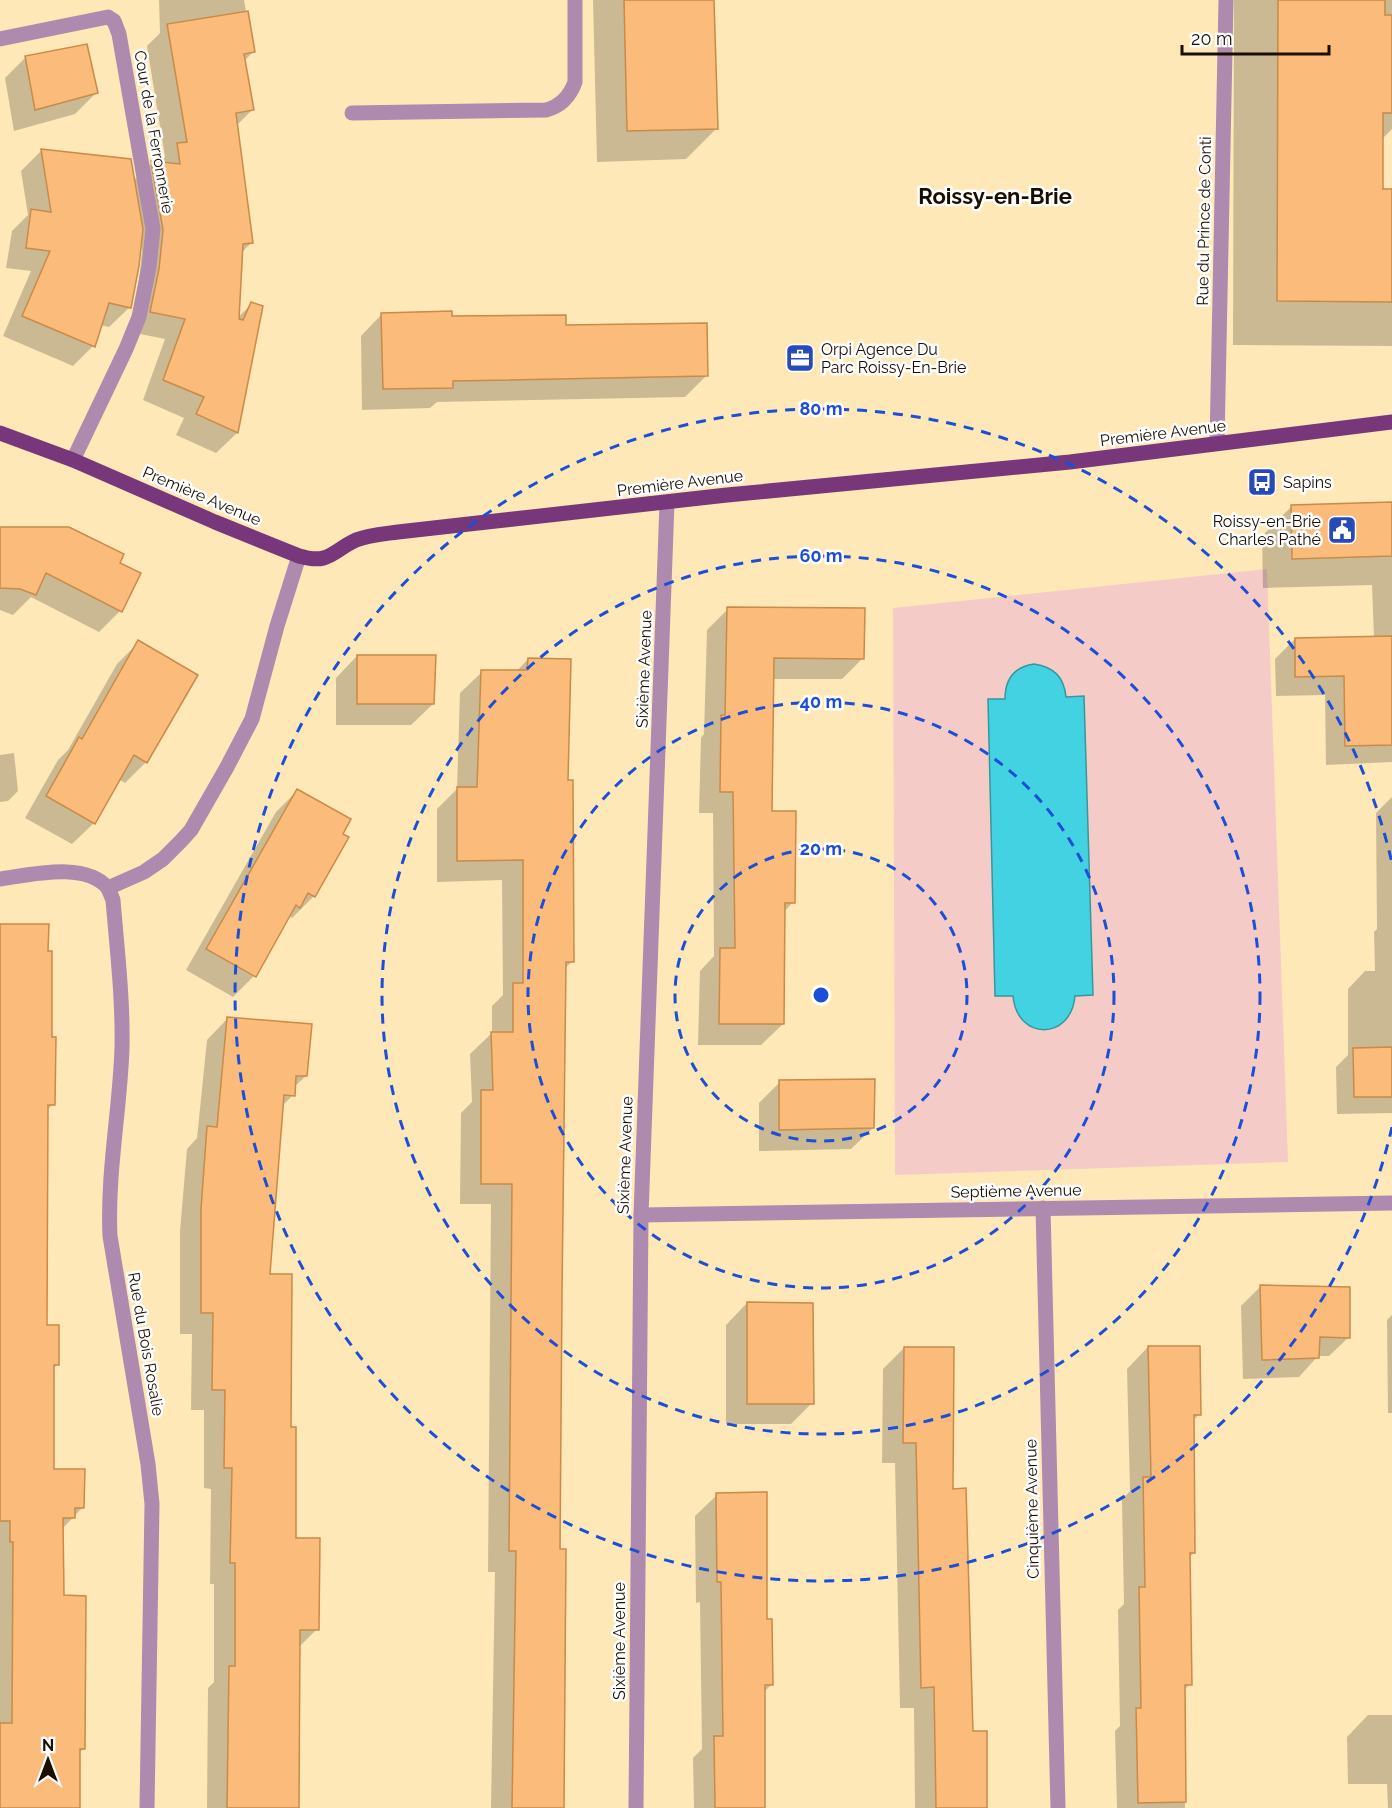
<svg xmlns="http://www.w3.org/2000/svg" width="1392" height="1808" viewBox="0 0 1392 1808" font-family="Raleway,sans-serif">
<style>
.green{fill:#f4cbc6}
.water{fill:#43d2e1;stroke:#36979e;stroke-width:1.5}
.shadow{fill:#0003}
.building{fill:#fbbb7a;stroke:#c88b4a;stroke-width:1.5}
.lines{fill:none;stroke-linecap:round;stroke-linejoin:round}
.minor{stroke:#ae8aae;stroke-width:15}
.major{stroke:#77377a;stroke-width:15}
.ring{fill:none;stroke:#1d4ed8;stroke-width:3;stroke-dasharray:10 8}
.labels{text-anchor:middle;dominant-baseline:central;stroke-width:5;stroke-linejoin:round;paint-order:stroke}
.street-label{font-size:16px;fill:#190e00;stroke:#fff}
.poi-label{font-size:16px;fill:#190e00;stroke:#fff;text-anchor:start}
.district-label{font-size:22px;font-weight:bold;fill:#190e00;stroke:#fff}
.centre{fill:#1d4ed8;stroke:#fff;stroke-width:3}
.ring-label{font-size:18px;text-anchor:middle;font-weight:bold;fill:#1d4ed8;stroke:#fff;stroke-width:5;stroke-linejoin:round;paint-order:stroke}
</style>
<rect width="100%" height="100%" fill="#fee8b8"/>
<path class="green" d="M 1267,569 L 1288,1162 L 895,1175 L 893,608 Z"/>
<path class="water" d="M 1034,664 C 1054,667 1064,677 1066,697 L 1084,696 L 1093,995 L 1075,996 C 1071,1041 1017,1041 1013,996 L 995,996 L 988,699 L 1005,699 C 1005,679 1014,667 1034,664 Z"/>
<g class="shadow">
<path d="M 159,0 L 244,0 L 253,52 L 244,61 L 252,110 L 236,126 L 252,242 L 241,253 L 237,318 L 252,304 L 261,307 L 237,433 L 216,453 L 176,435 L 184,418 L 143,400 L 165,339 L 130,332 L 138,291 L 142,251 L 141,243 L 130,307 L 109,327 L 100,325 L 93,346 L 73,366 L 3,336 L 31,271 L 6,268 L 12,231 L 28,215 L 21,171 L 41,151 L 133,181 L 152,162 L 159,163 L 165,157 L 147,46 L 160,33 Z"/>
<path d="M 593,0 L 713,0 L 717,128 L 686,159 L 597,162 Z"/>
<path d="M 1234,0 L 1392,0 L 1392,129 L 1382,139 L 1382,191 L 1392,191 L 1392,346 L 1233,345 Z"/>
<path d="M 26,57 L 96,93 L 75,114 L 14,131 L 5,78 Z"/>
<path d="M 382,314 L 451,318 L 706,376 L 685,397 L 437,402 L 430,408 L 362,410 L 361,336 Z"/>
<path d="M 1392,503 L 1392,762 L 1326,765 L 1325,695 L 1276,696 L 1275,659 L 1295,639 L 1374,638 L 1372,585 L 1263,588 L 1262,536 L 1292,506 Z"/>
<path d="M 0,528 L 118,563 L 139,574 L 120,611 L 99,632 L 31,597 L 13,615 L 0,610 Z"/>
<path d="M 728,609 L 863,658 L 842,679 L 772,679 L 770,813 L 793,902 L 784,912 L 783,1024 L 761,1045 L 698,1045 L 700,971 L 714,956 L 713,813 L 699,813 L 701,738 L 704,734 L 707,630 Z"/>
<path d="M 139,642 L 146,762 L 125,783 L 118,779 L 94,823 L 72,844 L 25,818 L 58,760 L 68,750 L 117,664 Z"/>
<path d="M 357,656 L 433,704 L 411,725 L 336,725 L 336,678 Z"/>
<path d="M 528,659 L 567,782 L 573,961 L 564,969 L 559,1551 L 563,1808 L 491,1808 L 495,1572 L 488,1572 L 491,1204 L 460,1204 L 461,1113 L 472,1102 L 470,1054 L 492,1033 L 492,1006 L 503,995 L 502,880 L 437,882 L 437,809 L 457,789 L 460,693 L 482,672 L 516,672 Z"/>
<path d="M 14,753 L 18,791 L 8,801 L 0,802 L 0,755 Z"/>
<path d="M 297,791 L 341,834 L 347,838 L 314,896 L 292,918 L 290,916 L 286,919 L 254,976 L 233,997 L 186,970 L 276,812 Z"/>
<path d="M 1392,797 L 1392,1113 L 1337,1114 L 1336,1067 L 1348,1055 L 1348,989 L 1365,971 L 1375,971 L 1374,932 L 1377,929 L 1376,813 Z"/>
<path d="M 0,926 L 50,1039 L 53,1104 L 46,1111 L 45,1326 L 57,1365 L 53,1369 L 53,1470 L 83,1507 L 61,1530 L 63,1597 L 84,1748 L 79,1753 L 79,1808 L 0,1808 Z"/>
<path d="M 228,1018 L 306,1076 L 294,1087 L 293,1095 L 281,1107 L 268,1275 L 290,1429 L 295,1539 L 317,1629 L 298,1648 L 297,1808 L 207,1808 L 208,1688 L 214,1682 L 214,1584 L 210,1584 L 211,1489 L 204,1488 L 204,1410 L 191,1410 L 192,1334 L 180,1334 L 180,1231 L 187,1149 L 197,1138 L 207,1040 Z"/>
<path d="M 780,1082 L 873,1128 L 851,1149 L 759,1151 L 759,1103 Z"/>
<path d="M 1260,1287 L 1349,1337 L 1329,1356 L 1318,1356 L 1299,1377 L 1243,1379 L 1241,1306 Z"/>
<path d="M 747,1303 L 812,1403 L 791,1424 L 726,1424 L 726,1325 Z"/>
<path d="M 1392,1315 L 1392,1413 L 1388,1413 L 1387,1320 Z"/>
<path d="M 1148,1347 L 1199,1414 L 1193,1421 L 1194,1553 L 1188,1558 L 1190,1684 L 1183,1691 L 1185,1808 L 1117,1808 L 1115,1731 L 1120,1726 L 1118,1610 L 1124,1604 L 1122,1500 L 1130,1491 L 1127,1369 Z"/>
<path d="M 904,1348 L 951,1490 L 971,1732 L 985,1808 L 915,1808 L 914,1708 L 900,1708 L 895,1463 L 882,1463 L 883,1369 Z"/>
<path d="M 717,1495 L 766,1621 L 771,1685 L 763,1693 L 764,1808 L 694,1808 L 693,1758 L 702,1749 L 700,1602 L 696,1603 L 695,1516 Z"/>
<path d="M 1368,1715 L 1392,1715 L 1392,1808 L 1388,1808 L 1387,1784 L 1348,1784 L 1347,1737 Z"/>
</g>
<g class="building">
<path d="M 624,0 L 714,0 L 718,129 L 627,131 Z"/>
<path d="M 1278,0 L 1385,0 L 1385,15 L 1392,15 L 1392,113 L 1383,113 L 1383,189 L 1392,189 L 1392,302 L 1277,301 Z"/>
<path d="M 248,11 L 255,52 L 244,54 L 254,110 L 236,113 L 253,243 L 243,244 L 239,319 L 243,320 L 251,302 L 263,306 L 238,433 L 196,414 L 204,397 L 163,380 L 185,319 L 150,312 L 159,269 L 163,230 L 151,161 L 180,164 L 177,143 L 187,142 L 167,24 Z"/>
<path d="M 87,44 L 98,93 L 35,110 L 25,56 Z"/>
<path d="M 41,149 L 131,159 L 143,229 L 139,266 L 131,308 L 109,303 L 95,347 L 22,316 L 50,251 L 26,248 L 31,209 L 51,212 Z"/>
<path d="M 452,311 L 452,316 L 566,315 L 566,325 L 707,323 L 708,376 L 453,381 L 453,388 L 383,389 L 381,313 Z"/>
<path d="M 1392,502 L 1392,556 L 1292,559 L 1291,505 Z"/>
<path d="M 0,527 L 69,527 L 124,554 L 120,563 L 141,573 L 122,612 L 46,573 L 36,595 L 20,589 L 0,588 Z"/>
<path d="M 727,607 L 865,608 L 864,659 L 774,658 L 772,811 L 796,811 L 795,903 L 785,903 L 784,1024 L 719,1024 L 720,948 L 735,948 L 733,792 L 720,792 L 721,715 L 725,715 Z"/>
<path d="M 1392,636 L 1392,745 L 1345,746 L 1344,676 L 1295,677 L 1295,638 Z"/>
<path d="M 138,640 L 198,675 L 147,763 L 134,755 L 95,824 L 46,796 L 79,737 L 82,739 Z"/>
<path d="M 357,655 L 436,655 L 434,704 L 357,704 Z"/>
<path d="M 528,658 L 571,659 L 568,780 L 573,780 L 574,962 L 566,962 L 562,1294 L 560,1549 L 566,1549 L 564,1808 L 512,1808 L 516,1551 L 509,1551 L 512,1184 L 481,1184 L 481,1090 L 493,1090 L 491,1032 L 513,1032 L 513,983 L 523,983 L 523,860 L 457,861 L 457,787 L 477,787 L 481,670 L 527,670 Z"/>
<path d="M 297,789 L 351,819 L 343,834 L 349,837 L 315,897 L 308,893 L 300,908 L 296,905 L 256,977 L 206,949 Z"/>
<path d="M 0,924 L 49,924 L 48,951 L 52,951 L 52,1037 L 56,1037 L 55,1105 L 48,1105 L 47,1325 L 59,1325 L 59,1365 L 54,1365 L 54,1469 L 85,1469 L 84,1508 L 75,1508 L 75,1518 L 63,1518 L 64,1595 L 86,1596 L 85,1749 L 80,1749 L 80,1808 L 0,1808 L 0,1723 L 12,1723 L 13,1542 L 10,1542 L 10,1521 L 0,1521 Z"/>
<path d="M 227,1017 L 312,1024 L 307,1076 L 296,1076 L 295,1096 L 284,1095 L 270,1274 L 292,1274 L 291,1427 L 296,1427 L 296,1538 L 320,1538 L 319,1630 L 300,1630 L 299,1808 L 227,1808 L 229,1666 L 235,1666 L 235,1563 L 230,1563 L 232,1468 L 224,1468 L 225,1390 L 212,1390 L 213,1313 L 201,1313 L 201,1209 L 207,1126 L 217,1127 Z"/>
<path d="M 1392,1047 L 1392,1097 L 1354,1097 L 1353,1048 Z"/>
<path d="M 875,1079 L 874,1128 L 779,1130 L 779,1080 Z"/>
<path d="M 1260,1285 L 1350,1287 L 1350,1338 L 1320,1337 L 1319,1358 L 1262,1360 Z"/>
<path d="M 747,1302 L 813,1303 L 814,1404 L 747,1404 Z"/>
<path d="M 1148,1346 L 1200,1346 L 1201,1415 L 1194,1415 L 1195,1553 L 1190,1553 L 1192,1685 L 1185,1685 L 1186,1802 L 1138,1803 L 1136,1708 L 1141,1708 L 1139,1587 L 1145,1587 L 1143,1477 L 1151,1477 Z"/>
<path d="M 904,1347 L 954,1347 L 953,1489 L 966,1488 L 973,1731 L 987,1731 L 987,1808 L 936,1808 L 934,1687 L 921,1688 L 916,1443 L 903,1443 Z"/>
<path d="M 767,1492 L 767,1619 L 772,1619 L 773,1685 L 765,1685 L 765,1808 L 715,1808 L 714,1736 L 723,1736 L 721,1582 L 717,1582 L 716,1493 Z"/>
</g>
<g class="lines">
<g class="minor">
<path d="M 0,39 L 108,17 L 114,21 L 119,34 L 153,229 L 149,267 L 139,317 L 126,349 L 73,460"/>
<path d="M 352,113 L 546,110 C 561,106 570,96 575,82 L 575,0"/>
<path d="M 1217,443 L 1226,0"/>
<path d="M 0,879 C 31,875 85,861 108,888 L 144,872 L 163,859 L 181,841 L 191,830 L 227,767 L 252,719 L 277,626 L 299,556"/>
<path d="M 108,888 L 113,900 C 117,949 123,998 122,1048 C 120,1110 107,1173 110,1236 L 148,1464 L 152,1504 L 147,1808"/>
<path d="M 1043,1208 L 1058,1808"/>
<path d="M 641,1215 L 1392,1203"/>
<path d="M 636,1808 L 641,1215 L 667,503"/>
</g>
<path class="major" d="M 0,433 L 73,460 L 215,522 L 299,556 C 330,565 332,551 356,540 C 369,535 384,534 398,532 L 727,495 L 1070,462 L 1392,422"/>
</g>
<g class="ring">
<circle cx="821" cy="995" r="146"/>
<circle cx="821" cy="995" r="293"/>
<circle cx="821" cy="995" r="439"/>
<path d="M1392 1127A586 586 0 1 1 1392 863"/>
</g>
<defs>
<g id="office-square" transform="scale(1.5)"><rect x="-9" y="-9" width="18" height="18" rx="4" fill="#264bb9" stroke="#fff"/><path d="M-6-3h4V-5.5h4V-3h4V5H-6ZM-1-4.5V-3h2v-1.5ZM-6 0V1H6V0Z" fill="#fff"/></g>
<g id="bus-square" transform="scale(1.5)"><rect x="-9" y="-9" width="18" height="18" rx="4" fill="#264bb9" stroke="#fff"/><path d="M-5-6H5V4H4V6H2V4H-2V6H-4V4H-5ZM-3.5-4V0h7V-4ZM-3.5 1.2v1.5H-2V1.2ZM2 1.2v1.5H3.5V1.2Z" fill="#fff"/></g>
<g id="civic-square" transform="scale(1.5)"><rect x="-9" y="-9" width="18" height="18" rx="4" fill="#264bb9" stroke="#fff"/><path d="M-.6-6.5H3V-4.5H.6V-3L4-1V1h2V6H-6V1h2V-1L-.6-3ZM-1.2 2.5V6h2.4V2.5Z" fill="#fff"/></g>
</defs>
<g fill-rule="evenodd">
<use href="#office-square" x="800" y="358"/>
<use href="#bus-square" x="1262" y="482"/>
<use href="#civic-square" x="1342" y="530"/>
</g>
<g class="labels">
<g class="street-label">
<text transform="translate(154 132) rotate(80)">Cour de la Ferronnerie</text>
<text transform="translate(1204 221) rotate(-89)">Rue du Prince de Conti</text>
<text transform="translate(1163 433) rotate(-7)">Première Avenue</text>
<text transform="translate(680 483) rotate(-7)">Première Avenue</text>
<text transform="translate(202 496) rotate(23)">Première Avenue</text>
<text transform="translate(644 669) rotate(-88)">Sixième Avenue</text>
<text transform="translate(625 1155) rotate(-88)">Sixième Avenue</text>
<text transform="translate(1016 1191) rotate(-1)">Septième Avenue</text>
<text transform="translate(146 1344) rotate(80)">Rue du Bois Rosalie</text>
<text transform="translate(1032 1509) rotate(-91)">Cinquième Avenue</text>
<text transform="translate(619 1641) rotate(-90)">Sixième Avenue</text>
</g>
<g class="poi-label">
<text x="821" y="349">Orpi Agence Du<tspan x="821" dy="18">Parc Roissy-En-Brie</tspan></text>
<text x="1283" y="482">Sapins</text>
<text x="1321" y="521" text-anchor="end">Roissy-en-Brie<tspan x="1321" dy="18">Charles Pathé</tspan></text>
</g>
<g class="district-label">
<text x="995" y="196">Roissy-en-Brie</text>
</g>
</g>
<circle cx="821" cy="995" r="9" class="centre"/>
<g class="ring-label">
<text x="821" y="415">80 m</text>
<text x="821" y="562">60 m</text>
<text x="821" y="708">40 m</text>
<text x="821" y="855">20 m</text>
</g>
<g transform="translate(48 1760)" stroke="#ffffff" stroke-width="4.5" paint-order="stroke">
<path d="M0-4.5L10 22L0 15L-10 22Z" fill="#190e00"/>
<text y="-9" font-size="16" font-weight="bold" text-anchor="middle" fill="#190e00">N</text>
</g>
<path d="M1182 45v9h147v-9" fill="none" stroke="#190e00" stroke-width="3"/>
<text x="1191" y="45" font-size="18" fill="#190e00" stroke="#ffffff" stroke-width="4.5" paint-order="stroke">20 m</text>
</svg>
